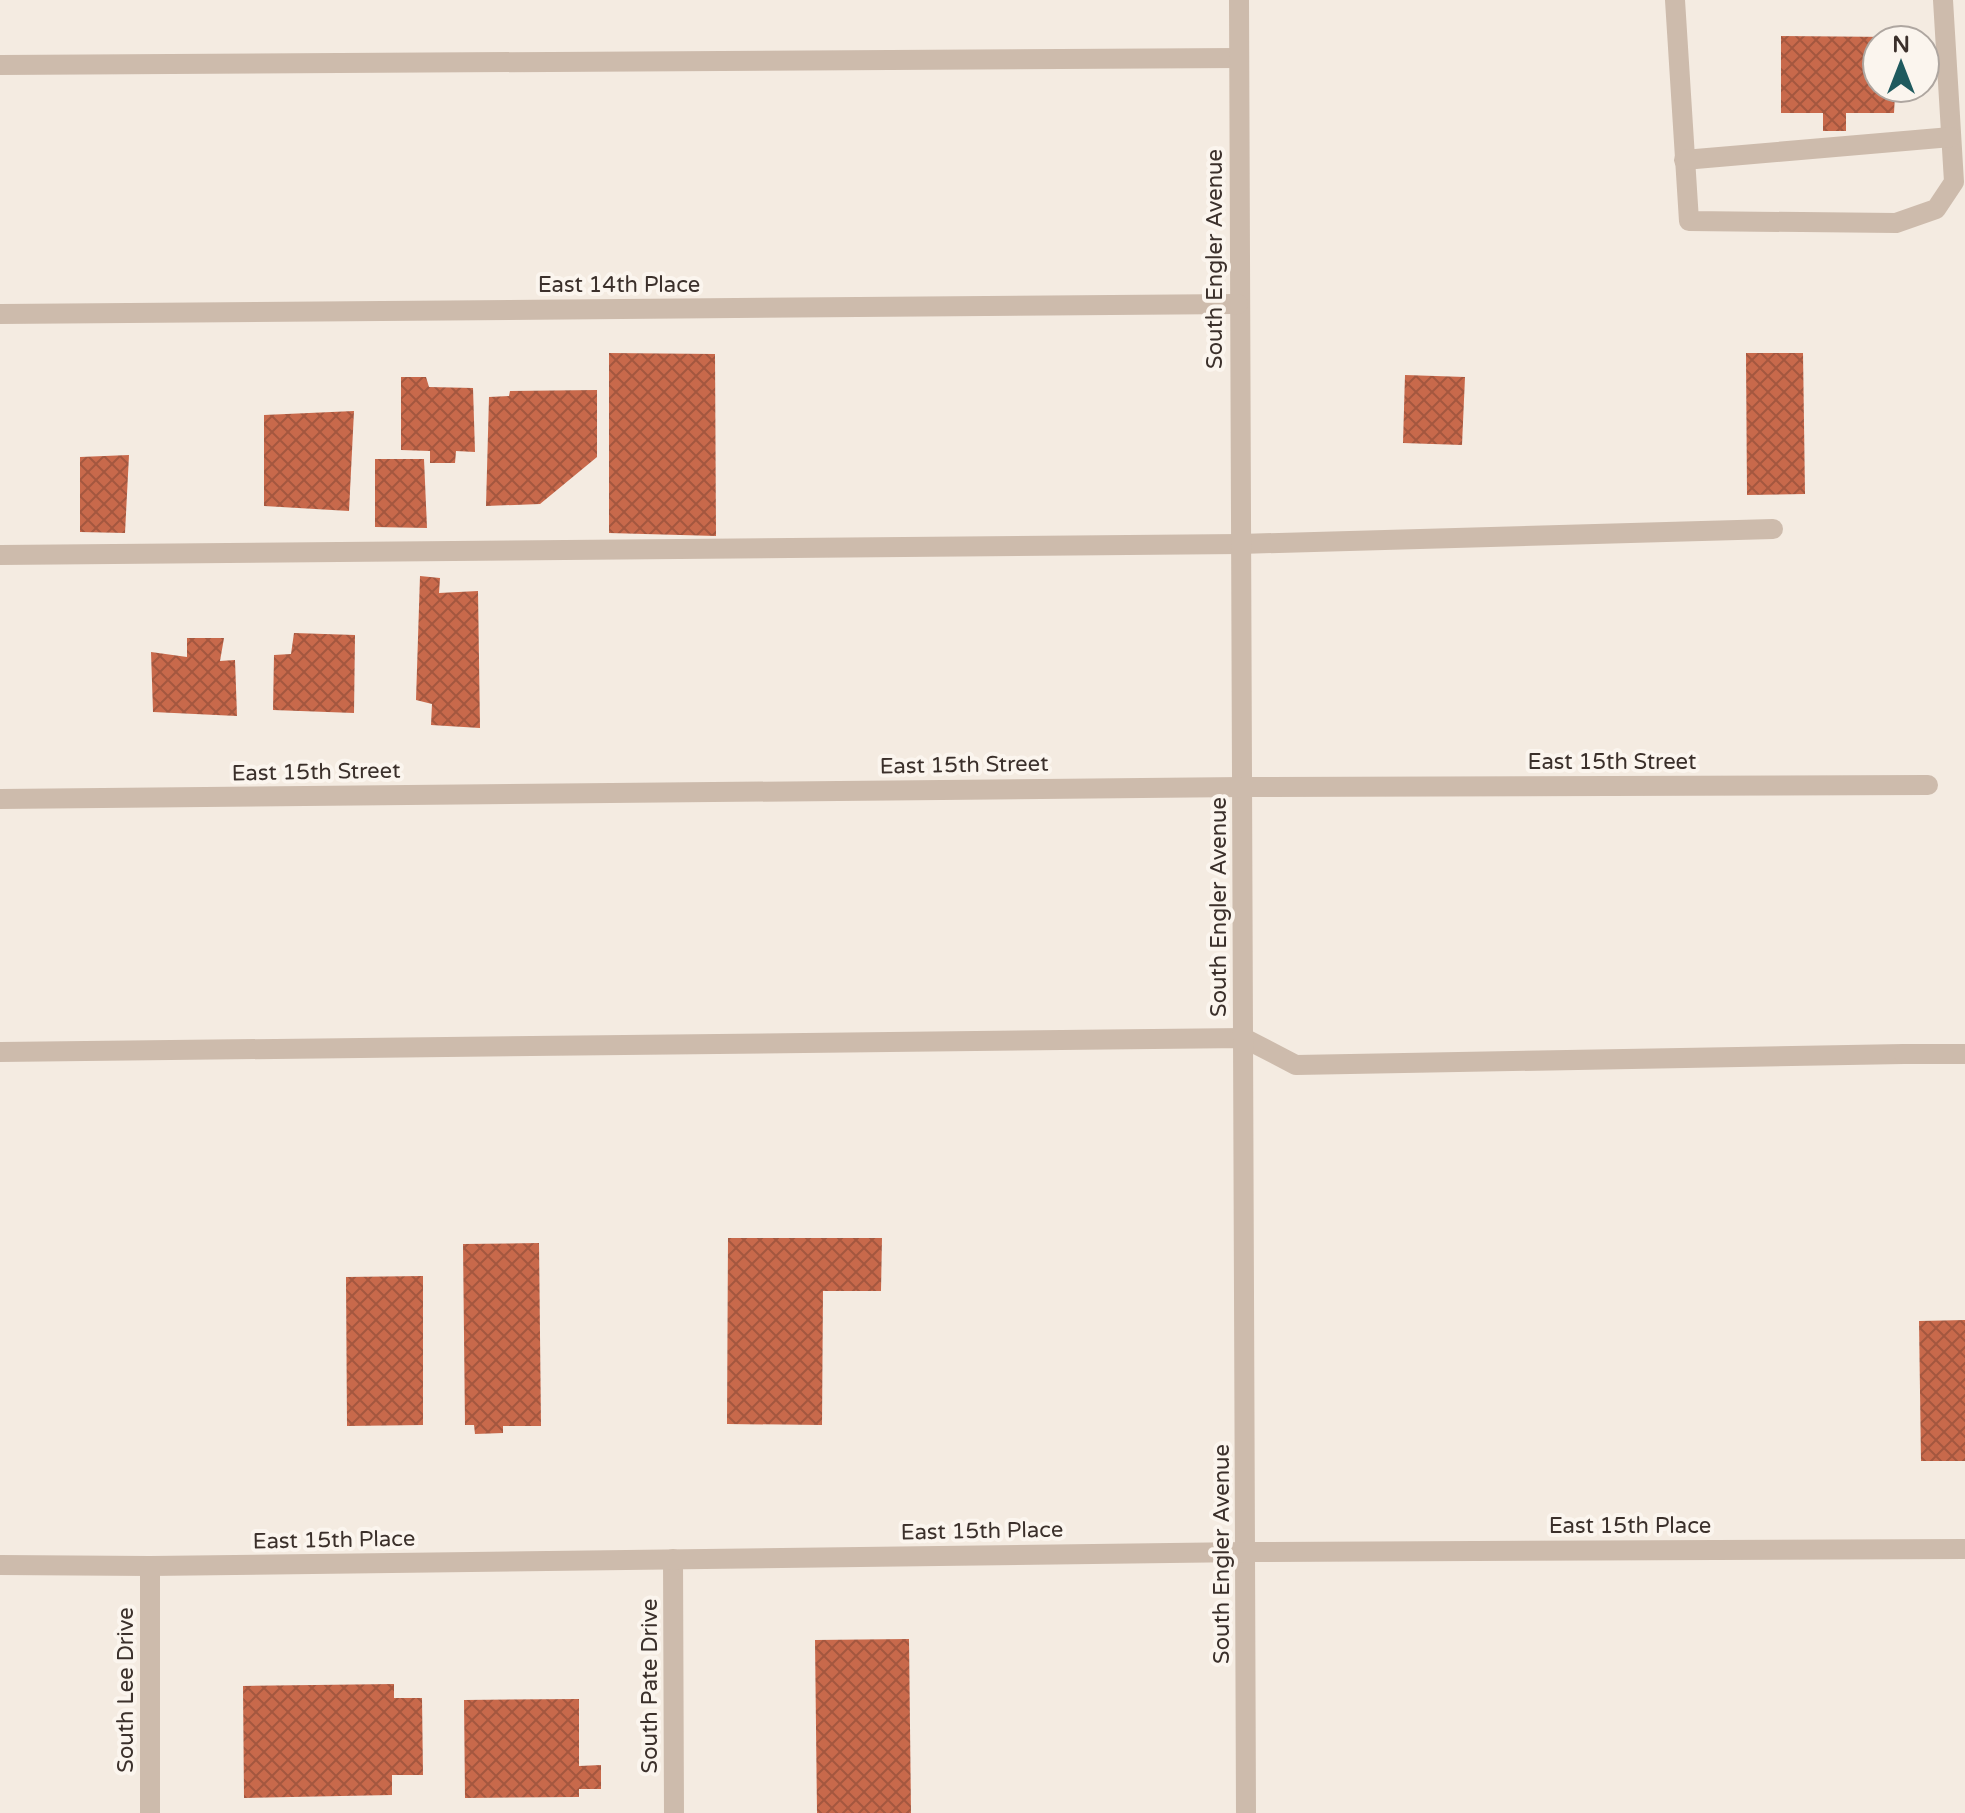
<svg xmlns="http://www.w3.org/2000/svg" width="1965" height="1813" viewBox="0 0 1965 1813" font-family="'Varela Round',sans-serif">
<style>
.building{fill:url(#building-cross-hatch)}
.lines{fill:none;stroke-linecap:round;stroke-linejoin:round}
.lane{stroke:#cdbbac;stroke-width:20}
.street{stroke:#cdbbac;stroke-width:20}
.labels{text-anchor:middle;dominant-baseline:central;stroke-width:8;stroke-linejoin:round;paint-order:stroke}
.street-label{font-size:22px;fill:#3b302b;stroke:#fbf5ee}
</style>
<defs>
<pattern id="building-cross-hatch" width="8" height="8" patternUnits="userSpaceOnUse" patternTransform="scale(2)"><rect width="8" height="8" fill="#c8694b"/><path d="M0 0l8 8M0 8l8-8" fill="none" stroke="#a4573f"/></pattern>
</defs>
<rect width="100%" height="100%" fill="#f4ebe1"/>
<g class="building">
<path d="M 1781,36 L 1893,37 L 1893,40 L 1877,40 L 1877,88 L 1916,88 L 1916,94 L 1895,94 L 1894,113 L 1846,113 L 1846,131 L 1823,131 L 1823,113 L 1781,113 Z"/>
<path d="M 609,353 L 715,354 L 716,536 L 609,533 Z"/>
<path d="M 1746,353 L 1803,353 L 1805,494 L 1747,495 Z"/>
<path d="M 1405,375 L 1465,377 L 1462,445 L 1403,443 Z"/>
<path d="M 401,377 L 426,377 L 429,387 L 473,388 L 475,452 L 456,451 L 455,463 L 430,463 L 430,451 L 401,450 Z"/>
<path d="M 597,390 L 597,457 L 540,504 L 486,506 L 489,397 L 509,396 L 510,391 Z"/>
<path d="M 354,411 L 349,511 L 264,506 L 264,415 Z"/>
<path d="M 129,455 L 125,533 L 80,532 L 80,457 Z"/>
<path d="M 375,459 L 424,459 L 427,528 L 375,527 Z"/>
<path d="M 420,576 L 440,578 L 439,593 L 478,591 L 480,728 L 431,725 L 432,704 L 416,700 Z"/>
<path d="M 294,633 L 355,635 L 354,713 L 273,710 L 274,655 L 291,654 Z"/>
<path d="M 187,638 L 224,638 L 220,661 L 235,660 L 237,716 L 153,712 L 151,652 L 187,657 Z"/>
<path d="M 728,1238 L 882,1238 L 881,1291 L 823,1291 L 822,1425 L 727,1424 Z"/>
<path d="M 539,1243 L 541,1426 L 503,1426 L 503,1433 L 475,1434 L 474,1425 L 465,1425 L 463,1244 Z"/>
<path d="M 423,1276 L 423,1425 L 347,1426 L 346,1277 Z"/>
<path d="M 1965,1320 L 1965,1461 L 1921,1461 L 1919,1321 Z"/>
<path d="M 909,1639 L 911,1813 L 817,1813 L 815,1640 Z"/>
<path d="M 394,1684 L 394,1698 L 422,1698 L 423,1775 L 392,1775 L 392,1795 L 244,1798 L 243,1686 Z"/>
<path d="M 579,1699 L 579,1766 L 601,1765 L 601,1789 L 579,1789 L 579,1797 L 465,1798 L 464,1700 Z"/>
</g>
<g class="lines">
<g class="lane">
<path d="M 1675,0 L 1689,221 L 1896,223 L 1936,209 L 1954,182 L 1943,0"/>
<path d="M 0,65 L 1239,58"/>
<path d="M 1684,160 L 1951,137"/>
<path d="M 0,555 L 1240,544 L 1773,529"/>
<path d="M 0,1052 L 1244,1038 L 1296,1065 L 1904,1054"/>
</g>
<g class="street">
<path d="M 1239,0 C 1236,604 1249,1209 1246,1813"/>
<path d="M 0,314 L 1238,304"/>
<path d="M 0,799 L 1243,787 L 1928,785"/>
<path d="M 1904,1054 L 1965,1054"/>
<path d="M 673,1559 L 674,1813"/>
<path d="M 0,1565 L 150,1566 L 1247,1552 L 1965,1549"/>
<path d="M 150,1813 L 150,1566"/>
</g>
</g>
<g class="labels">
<g class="street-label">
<text transform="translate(1215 259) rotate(-90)">South Engler Avenue</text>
<text x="619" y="285">East 14th Place</text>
<text x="1612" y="762">East 15th Street</text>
<text transform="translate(964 765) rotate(-1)">East 15th Street</text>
<text transform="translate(316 772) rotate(-1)">East 15th Street</text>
<text transform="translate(1219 907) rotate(-90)">South Engler Avenue</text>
<text x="1630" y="1526">East 15th Place</text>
<text transform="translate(982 1531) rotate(-1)">East 15th Place</text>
<text transform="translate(334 1540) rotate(-1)">East 15th Place</text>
<text transform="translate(1222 1554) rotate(-90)">South Engler Avenue</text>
<text transform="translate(650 1686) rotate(-90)">South Pate Drive</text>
<text transform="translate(126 1690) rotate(-90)">South Lee Drive</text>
</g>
</g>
<g transform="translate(1901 64)"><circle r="38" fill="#fbf5ee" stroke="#aea6a0" stroke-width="2"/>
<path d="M0-6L14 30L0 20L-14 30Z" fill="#1f5a5e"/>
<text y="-12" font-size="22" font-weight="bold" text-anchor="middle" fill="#3b302b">N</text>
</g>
</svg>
